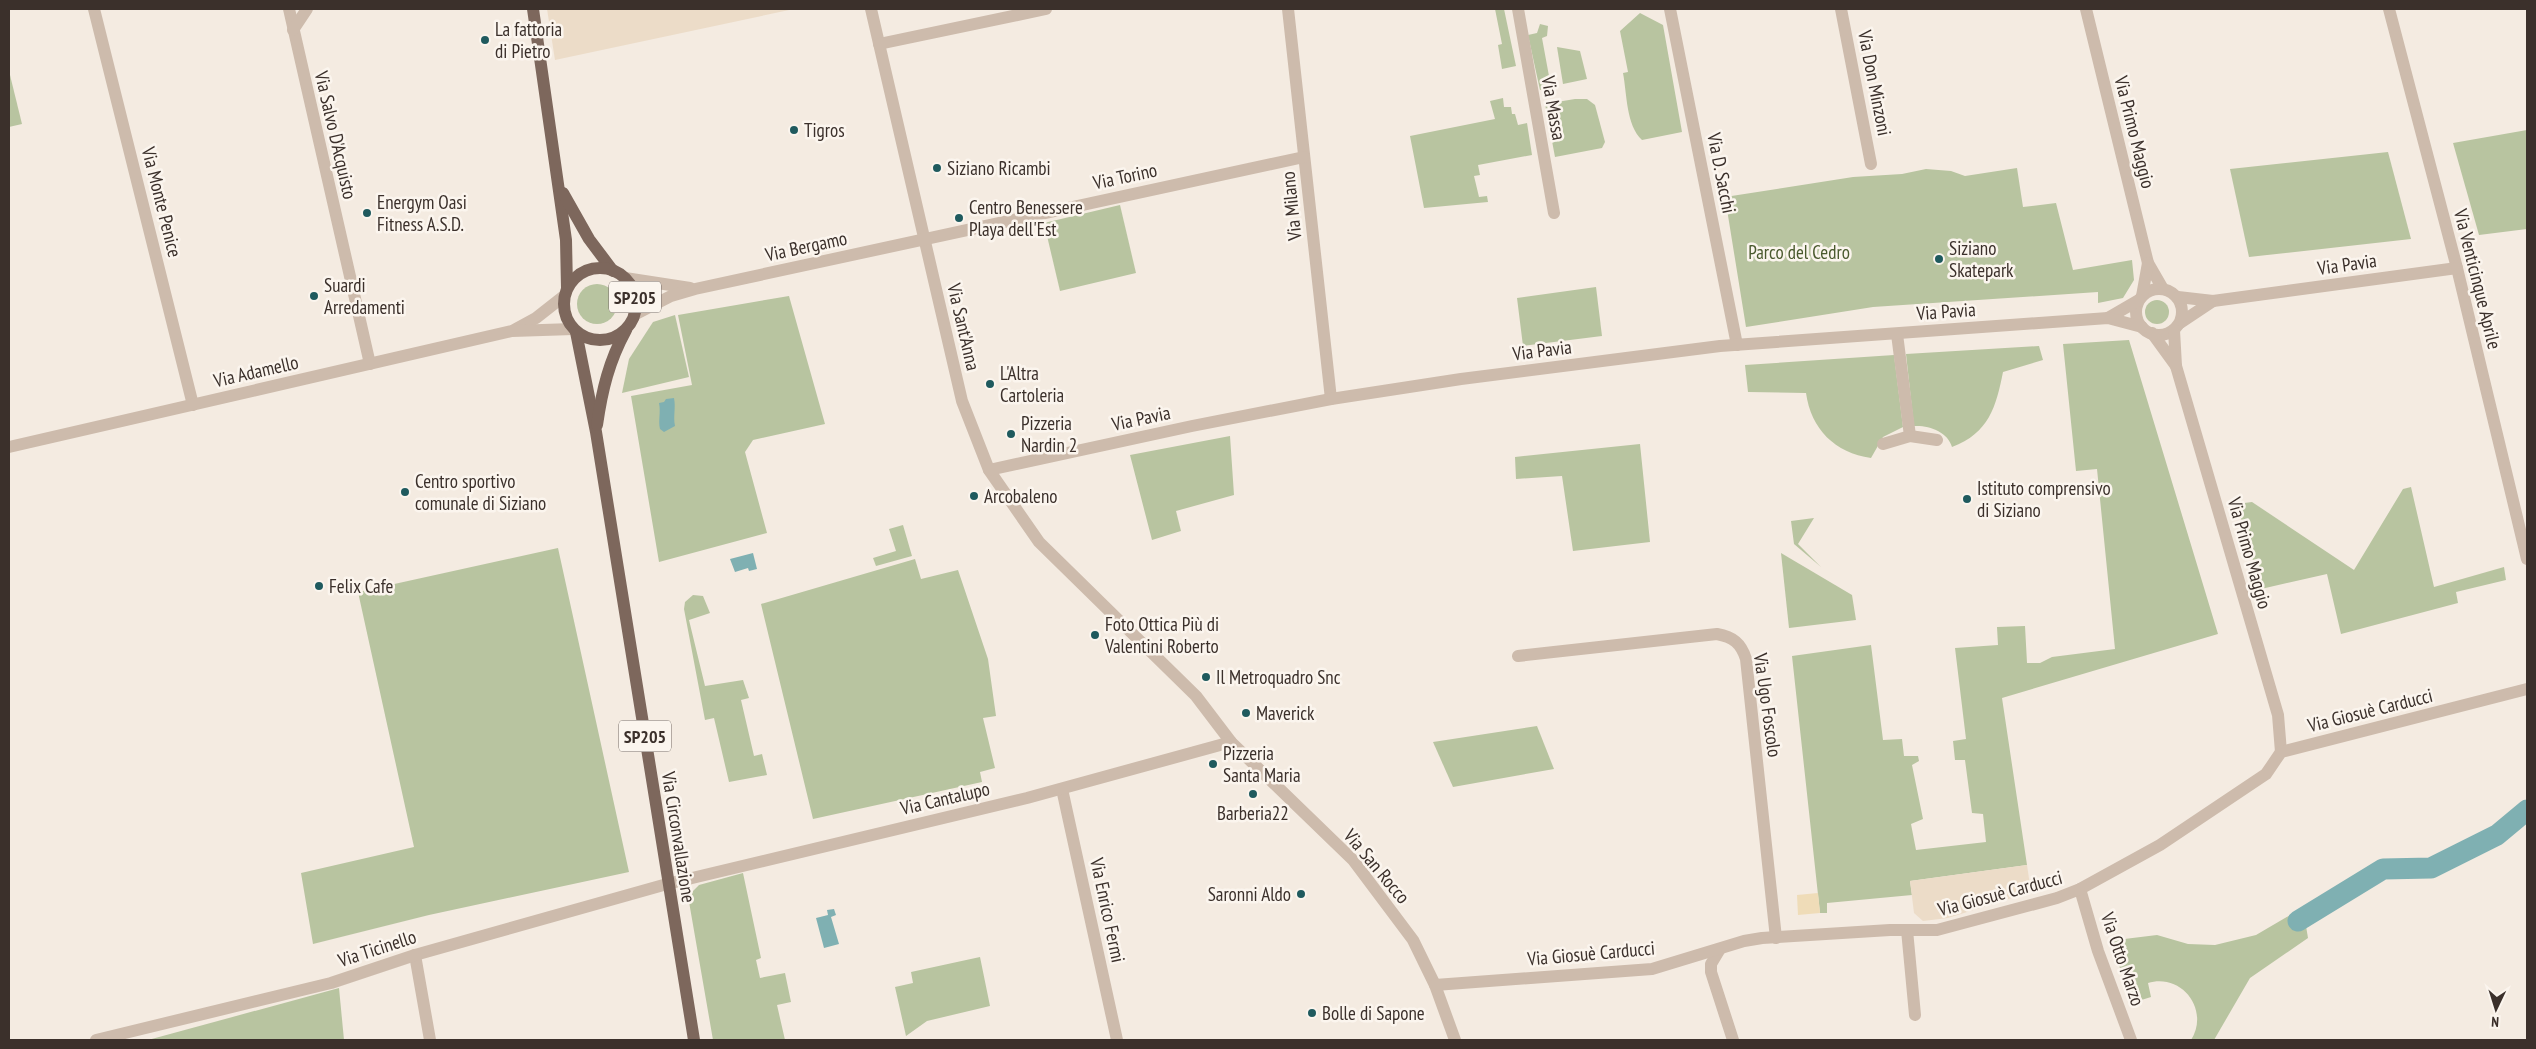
<svg xmlns="http://www.w3.org/2000/svg" width="2536" height="1049" viewBox="0 0 2536 1049" font-family="'PT Sans Narrow',sans-serif">
<style>
.green{fill:#b8c4a0}
.sand{fill:#efdcb8}
.plaza{fill:#ecdcc8}
.water{fill:#7fb0b2}
.lines{fill:none;stroke-linecap:round;stroke-linejoin:round}
.canal{stroke:#7fb0b2;stroke-width:21}
.pedestrian{stroke:#cdbbac;stroke-width:12}
.minor{stroke:#cdbbac;stroke-width:12}
.primary{stroke:#7d675c;stroke-width:12}
.poi-dot{fill:#1f5a5e;stroke:#fbf5ee;stroke-width:2}
.labels{text-anchor:middle;dominant-baseline:central;stroke-width:5;stroke-linejoin:round;paint-order:stroke}
.shield{fill:#fbf5ee;stroke:#756b66;stroke-width:1}
.shield-label{font-size:18px;font-weight:bold;fill:#3b302b}
.poi-label{font-size:19px;fill:#3b302b;stroke:#fbf5ee;text-anchor:start}
.street-label{font-size:19px;fill:#3b302b;stroke:#fbf5ee}
.park-label{font-size:19px;fill:#4a5a2e;stroke:#fbf5ee}
</style>
<rect width="100%" height="100%" fill="#f4ebe1"/>
<g class="green">
<path d="M 1495,9 L 1504,9 L 1516,66 L 1502,69 L 1498,45 L 1502,44 Z"/>
<path d="M 1640,13 L 1663,25 L 1682,132 L 1642,140 C 1626,125 1627,94 1623,73 L 1628,72 L 1620,31 Z"/>
<path d="M 1540,24 L 1548,26 L 1547,36 L 1542,38 L 1551,87 L 1540,90 L 1528,35 L 1537,33 Z"/>
<path d="M 1557,47 L 1580,51 L 1587,79 L 1563,84 Z"/>
<path d="M 9,71 L 22,124 L 9,127 Z"/>
<path d="M 1503,98 L 1504,107 L 1511,107 L 1512,114 L 1515,114 L 1518,125 L 1527,123 L 1532,155 L 1478,165 L 1480,175 L 1474,176 L 1479,197 L 1487,196 L 1488,202 L 1424,208 L 1410,136 L 1495,119 L 1490,101 Z"/>
<path d="M 1575,99 L 1587,99 L 1595,105 L 1605,142 L 1602,148 L 1555,157 L 1545,104 Z"/>
<path d="M 2527,130 L 2527,229 L 2479,235 L 2453,143 Z"/>
<path d="M 2388,152 L 2411,239 L 2249,257 L 2230,169 Z"/>
<path d="M 2017,168 L 2023,207 L 2056,203 L 2073,270 L 2132,260 L 2134,280 L 2123,298 L 2098,303 L 2098,292 L 1873,307 L 1746,327 L 1725,197 L 1853,177 L 1902,174 L 1926,169 L 1951,171 L 1965,176 Z"/>
<path d="M 1120,205 L 1136,273 L 1060,291 L 1044,223 Z"/>
<circle cx="597" cy="304" r="20"/>
<path d="M 1596,287 L 1602,336 L 1523,346 L 1517,298 Z"/>
<path d="M 789,296 L 825,424 L 753,440 L 745,452 L 767,533 L 659,562 L 631,396 L 692,385 L 678,315 Z"/>
<circle cx="2157" cy="312" r="12"/>
<path d="M 675,315 L 689,377 L 622,393 L 629,359 L 653,322 Z"/>
<path d="M 2129,340 L 2218,634 L 2002,698 L 2027,865 L 1910,881 L 1912,895 L 1827,903 L 1827,913 L 1820,913 L 1792,656 L 1871,645 L 1883,740 L 1902,739 L 1904,756 L 1918,756 L 1919,761 L 1912,765 L 1923,819 L 1911,824 L 1916,850 L 1986,842 L 1983,814 L 1972,813 L 1965,760 L 1955,760 L 1953,741 L 1966,739 L 1955,648 L 1998,645 L 1997,627 L 2025,626 L 2027,663 L 2040,663 L 2052,657 L 2115,649 L 2097,469 L 2076,471 L 2063,344 Z"/>
<path d="M 2039,346 L 2043,360 L 2003,372 C 1996,407 1989,433 1952,447 C 1948,432 1929,425 1914,426 L 1906,354 Z"/>
<path d="M 1894,355 L 1903,427 L 1883,437 L 1871,458 C 1835,453 1811,429 1806,393 L 1748,392 L 1745,365 Z"/>
<path d="M 1230,436 L 1234,495 L 1176,511 L 1181,531 L 1152,540 L 1130,455 Z"/>
<path d="M 1640,444 L 1650,542 L 1573,551 L 1562,476 L 1516,479 L 1515,457 Z"/>
<path d="M 2411,487 L 2434,587 L 2504,567 L 2506,580 L 2456,592 L 2458,603 L 2341,634 L 2327,574 L 2261,589 L 2237,504 L 2252,502 L 2354,570 L 2403,489 Z"/>
<path d="M 1814,518 L 1798,544 L 1821,567 L 1794,544 L 1791,521 Z"/>
<path d="M 903,525 L 912,556 L 876,566 L 873,558 L 896,551 L 889,529 Z"/>
<path d="M 558,548 L 629,872 L 429,915 L 313,944 L 301,873 L 414,847 L 358,592 Z"/>
<path d="M 1781,553 L 1852,595 L 1856,620 L 1789,628 Z"/>
<path d="M 915,559 L 921,579 L 958,570 L 988,659 L 996,716 L 983,718 L 995,768 L 980,772 L 982,782 L 813,819 L 761,604 Z"/>
<path d="M 693,595 L 703,596 L 710,613 L 689,620 L 705,686 L 743,680 L 749,698 L 741,700 L 754,756 L 762,754 L 767,775 L 729,782 L 714,718 L 705,720 L 684,609 L 685,602 Z"/>
<path d="M 1537,726 L 1554,769 L 1453,787 L 1433,742 Z"/>
<path d="M 743,873 L 761,958 L 756,960 L 760,978 L 785,973 L 791,1002 L 777,1005 L 785,1040 L 713,1040 L 688,896 L 699,885 Z"/>
<path d="M 2292,914 L 2306,926 L 2308,938 L 2250,978 L 2214,1040 L 2191,1040 C 2210,1010 2182,973 2148,983 L 2151,997 L 2135,1002 L 2108,941 L 2157,935 L 2188,944 L 2215,945 L 2256,935 Z"/>
<path d="M 980,957 L 990,1006 L 927,1021 L 906,1036 L 895,987 L 913,983 L 911,972 Z"/>
<path d="M 339,988 L 344,1040 L 148,1040 Z"/>
</g>
<path class="sand" d="M 1818,893 L 1820,913 L 1798,915 L 1797,895 Z"/>
<g class="plaza">
<path d="M 547,9 L 794,9 L 555,60 Z"/>
<path d="M 2027,865 L 2031,892 L 1948,918 L 1923,921 L 1914,913 L 1910,881 Z"/>
</g>
<g class="water">
<path d="M 674,398 C 676,408 673,416 675,426 L 664,432 L 660,429 C 658,420 661,413 659,403 L 664,402 L 666,399 Z"/>
<path d="M 753,553 L 757,569 L 749,571 L 748,568 L 735,572 L 730,559 Z"/>
<path d="M 834,909 L 836,915 L 831,917 L 839,944 L 824,948 L 816,918 L 828,915 L 827,910 Z"/>
</g>
<g class="lines">
<path class="canal" d="M 2298,921 L 2383,869 L 2431,868 L 2497,835 L 2527,810"/>
<g class="pedestrian">
<path d="M 1897,334 L 1910,436"/>
<path d="M 1883,444 L 1910,436 L 1937,440"/>
</g>
<g class="minor">
<path d="M 94,9 L 193,405"/>
<path d="M 289,9 L 370,364"/>
<path d="M 871,9 L 962,401 L 989,470 L 1039,542 L 1196,696 L 1231,742 L 1353,860 L 1413,940 L 1435,985 L 1455,1040"/>
<path d="M 1288,9 L 1331,399"/>
<path d="M 1518,9 L 1554,213"/>
<path d="M 1670,9 L 1737,345"/>
<path d="M 1841,9 L 1871,164"/>
<path d="M 2086,9 L 2148,263 L 2163,289"/>
<path d="M 2389,9 L 2457,268 L 2527,559"/>
<path d="M 293,30 L 307,9"/>
<path d="M 879,44 L 1046,9"/>
<path d="M 625,278 L 690,288"/>
<circle cx="2159" cy="312" r="23"/>
<path d="M 2142,296 L 2148,263"/>
<path d="M 2178,297 L 2213,301 L 2457,268"/>
<path d="M 634,315 L 671,296 L 695,289 L 1304,157"/>
<path d="M 2108,318 L 2139,300"/>
<path d="M 2180,323 L 2213,301"/>
<path d="M 514,330 L 536,318 L 564,296"/>
<path d="M 2174,330 L 2176,366 L 2278,715 L 2281,752"/>
<path d="M 2152,333 L 2176,366"/>
<path d="M 9,447 L 512,331 L 573,329"/>
<path d="M 989,470 L 1192,426 L 1331,399 L 1461,379 L 1720,346 L 2108,318 L 2142,327"/>
<path d="M 1518,656 L 1717,634 C 1733,637 1741,643 1746,659 L 1776,938"/>
<path d="M 1062,789 L 1117,1040"/>
<path d="M 2080,889 L 2098,951 L 2131,1040"/>
<path d="M 1907,930 L 1915,1015"/>
<path d="M 1720,949 L 1711,964 L 1711,972 L 1733,1040"/>
<path d="M 415,955 L 430,1040"/>
<path d="M 1435,985 L 1652,969 L 1744,941 L 1762,938 L 1890,930 L 1937,930 L 2057,898 L 2080,889 L 2160,845 L 2266,774 L 2281,752 L 2527,689"/>
<path d="M 96,1040 L 331,983 L 415,955 L 667,884 L 1027,798 L 1231,742"/>
</g>
<g class="primary">
<path d="M 533,9 L 566,240 L 567,288"/>
<path d="M 563,193 L 589,239 L 613,271"/>
<circle cx="600" cy="304" r="36"/>
<path d="M 576,332 L 596,432 L 694,1040"/>
<path d="M 597,425 C 602,390 609,361 626,330"/>
</g>
</g>
<g class="poi-dot">
<circle cx="485" cy="40" r="5"/>
<circle cx="794" cy="130" r="5"/>
<circle cx="937" cy="168" r="5"/>
<circle cx="367" cy="213" r="5"/>
<circle cx="959" cy="218" r="5"/>
<circle cx="1939" cy="259" r="5"/>
<circle cx="314" cy="296" r="5"/>
<circle cx="990" cy="384" r="5"/>
<circle cx="1011" cy="434" r="5"/>
<circle cx="405" cy="492" r="5"/>
<circle cx="974" cy="496" r="5"/>
<circle cx="1967" cy="499" r="5"/>
<circle cx="319" cy="586" r="5"/>
<circle cx="1095" cy="635" r="5"/>
<circle cx="1206" cy="677" r="5"/>
<circle cx="1246" cy="713" r="5"/>
<circle cx="1213" cy="764" r="5"/>
<circle cx="1253" cy="794" r="5"/>
<circle cx="1301" cy="894" r="5"/>
<circle cx="1312" cy="1013" r="5"/>
</g>
<g class="labels">
<g class="shield">
<rect x="609" y="281.5" width="52" height="31" rx="4"/>
<rect x="619" y="720.5" width="52" height="31" rx="4"/>
</g>
<g class="shield-label">
<text x="635" y="297">SP205</text>
<text x="645" y="736">SP205</text>
</g>
<g class="poi-label">
<text x="495" y="29">La fattoria<tspan x="495" dy="22">di Pietro</tspan></text>
<text x="804" y="130">Tigros</text>
<text x="947" y="168">Siziano Ricambi</text>
<text x="377" y="202">Energym Oasi<tspan x="377" dy="22">Fitness A.S.D.</tspan></text>
<text x="969" y="207">Centro Benessere<tspan x="969" dy="22">Playa dell'Est</tspan></text>
<text x="1949" y="248">Siziano<tspan x="1949" dy="22">Skatepark</tspan></text>
<text x="324" y="285">Suardi<tspan x="324" dy="22">Arredamenti</tspan></text>
<text x="1000" y="373">L'Altra<tspan x="1000" dy="22">Cartoleria</tspan></text>
<text x="1021" y="423">Pizzeria<tspan x="1021" dy="22">Nardin 2</tspan></text>
<text x="415" y="481">Centro sportivo<tspan x="415" dy="22">comunale di Siziano</tspan></text>
<text x="1977" y="488">Istituto comprensivo<tspan x="1977" dy="22">di Siziano</tspan></text>
<text x="984" y="496">Arcobaleno</text>
<text x="329" y="586">Felix Cafe</text>
<text x="1105" y="624">Foto Ottica Più di<tspan x="1105" dy="22">Valentini Roberto</tspan></text>
<text x="1216" y="677">Il Metroquadro Snc</text>
<text x="1256" y="713">Maverick</text>
<text x="1223" y="753">Pizzeria<tspan x="1223" dy="22">Santa Maria</tspan></text>
<text x="1253" y="813" text-anchor="middle">Barberia22</text>
<text x="1291" y="894" text-anchor="end">Saronni Aldo</text>
<text x="1322" y="1013">Bolle di Sapone</text>
</g>
<g class="street-label">
<text transform="translate(1875 83) rotate(79)">Via Don Minzoni</text>
<text transform="translate(1554 108) rotate(80)">Via Massa</text>
<text transform="translate(2135 132) rotate(76)">Via Primo Maggio</text>
<text transform="translate(336 135) rotate(77)">Via Salvo D'Acquisto</text>
<text transform="translate(1722 173) rotate(79)">Via D. Sacchi</text>
<text transform="translate(1125 176) rotate(-12)">Via Torino</text>
<text transform="translate(162 202) rotate(76)">Via Monte Penice</text>
<text transform="translate(1291 206) rotate(-96)">Via Milano</text>
<text transform="translate(806 246) rotate(-12)">Via Bergamo</text>
<text transform="translate(2347 264) rotate(-8)">Via Pavia</text>
<text transform="translate(2478 279) rotate(76)">Via Venticinque Aprile</text>
<text transform="translate(1946 311) rotate(-4)">Via Pavia</text>
<text transform="translate(964 327) rotate(77)">Via Sant'Anna</text>
<text transform="translate(1542 350) rotate(-7)">Via Pavia</text>
<text transform="translate(256 371) rotate(-13)">Via Adamello</text>
<text transform="translate(1141 418) rotate(-12)">Via Pavia</text>
<text transform="translate(2250 553) rotate(74)">Via Primo Maggio</text>
<text transform="translate(1768 705) rotate(82)">Via Ugo Foscolo</text>
<text transform="translate(2370 710) rotate(-14)">Via Giosuè Carducci</text>
<text transform="translate(945 798) rotate(-13)">Via Cantalupo</text>
<text transform="translate(679 837) rotate(81)">Via Circonvallazione</text>
<text transform="translate(1377 866) rotate(50)">Via San Rocco</text>
<text transform="translate(2000 893) rotate(-15)">Via Giosuè Carducci</text>
<text transform="translate(1108 910) rotate(78)">Via Enrico Fermi</text>
<text transform="translate(377 948) rotate(-18)">Via Ticinello</text>
<text transform="translate(1591 953) rotate(-5)">Via Giosuè Carducci</text>
<text transform="translate(2123 959) rotate(71)">Via Otto Marzo</text>
</g>
<g class="park-label">
<text x="1799" y="252">Parco del Cedro</text>
</g>
</g>
<rect width="2536" height="1049" fill="none" stroke="#3b302b" stroke-width="20"/>
<g transform="translate(2496 1009) rotate(184)" stroke="#fbf5ee" stroke-width="4" paint-order="stroke">
<path d="M0-4L9 19L0 12L-9 19Z" fill="#3b302b"/>
<text y="-8" font-size="14" font-weight="bold" text-anchor="middle" fill="#3b302b">N</text>
</g>
</svg>
